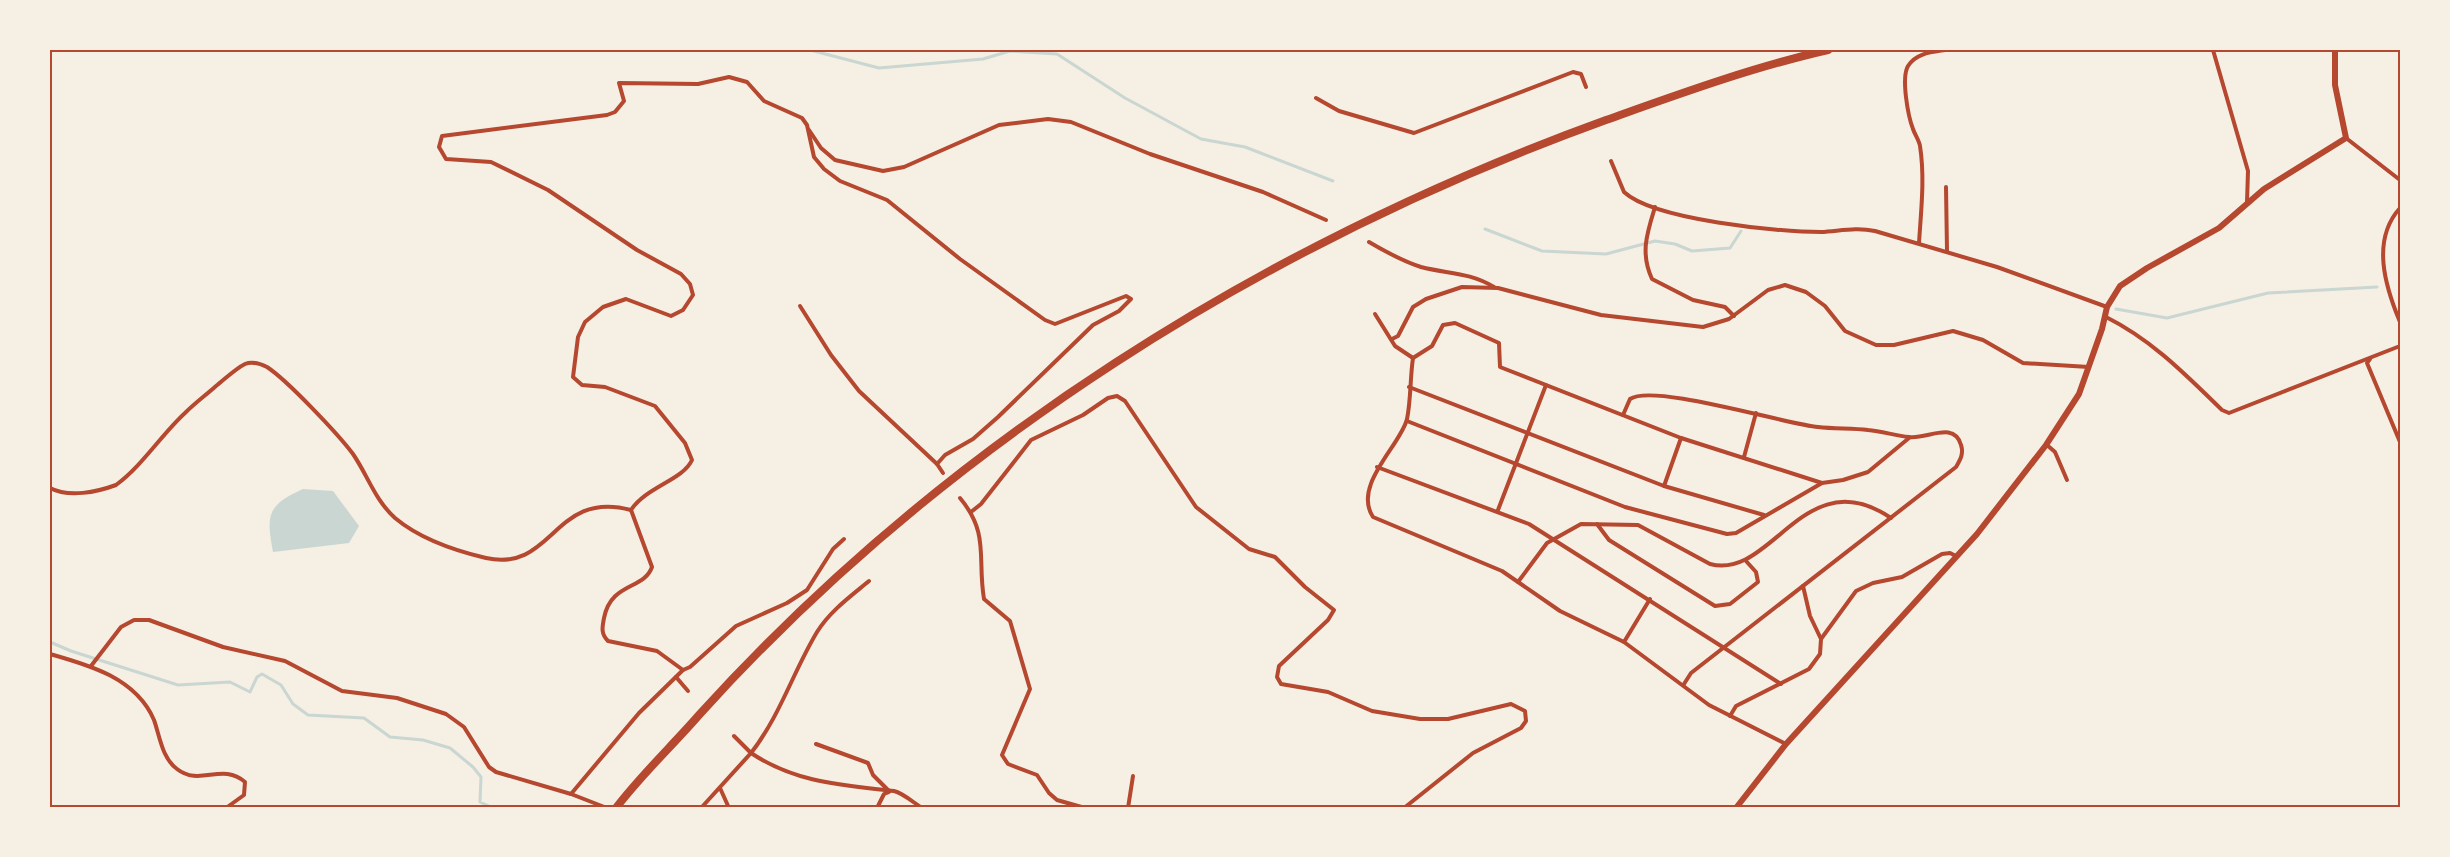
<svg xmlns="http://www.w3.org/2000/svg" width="2450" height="857" viewBox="0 0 2450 857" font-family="'PT Sans Narrow',sans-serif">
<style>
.water{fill:#c9d6d2}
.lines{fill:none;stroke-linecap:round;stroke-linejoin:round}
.stream{stroke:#c9d6d2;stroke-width:3}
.minor{stroke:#b5482f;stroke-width:4}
.secondary{stroke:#b5482f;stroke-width:6}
.motorway{stroke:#b5482f;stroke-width:8}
.neatline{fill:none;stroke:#b5482f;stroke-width:2}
</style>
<rect width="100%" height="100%" fill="#f6efe4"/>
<path class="water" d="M 303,489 L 333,491 L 359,526 L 349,543 L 273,552 C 266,515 267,505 303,489 Z"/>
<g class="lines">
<g class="stream">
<path d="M 810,50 L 879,68 L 983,59 L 1010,51 L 1057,54 L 1125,98 L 1201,139 L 1245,147 L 1333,181"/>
<path d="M 1485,229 L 1542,251 L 1606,254 L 1655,241 L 1675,244 L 1692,251 L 1730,248 L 1741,231"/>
<path d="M 2116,309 L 2167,318 L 2268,293 L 2377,287"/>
<path d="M 50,642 L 71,651 L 178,685 L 230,682 L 250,692 L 257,677 L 262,674 L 281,685 L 293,704 L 308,715 L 364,718 L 390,737 L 423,740 L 450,748 L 473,767 L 481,777 L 480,802 L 491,807 L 508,808"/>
</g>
<g class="minor">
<path d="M 2213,50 L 2248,171 L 2247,202"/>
<path d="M 1316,98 L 1339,111 L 1414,133 L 1573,72 L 1581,74 L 1586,87"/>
<path d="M 809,130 L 821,148 L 835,160 L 883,171 L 904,167 L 999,125 L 1048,119 L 1071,122 L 1150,154 L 1263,192 L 1326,220"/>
<path d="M 2346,138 L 2400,180"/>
<path d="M 1611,161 L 1624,192 C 1654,220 1779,232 1821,232 C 1840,231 1856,227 1875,231 L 1997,267 L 2107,307"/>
<path d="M 1946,187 L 1947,251"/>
<path d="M 1655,207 C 1647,233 1640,253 1652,279 L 1693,300 L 1725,307 L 1734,316"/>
<path d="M 2400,208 C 2371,240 2385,286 2400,322"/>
<path d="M 1369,242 C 1386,252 1402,261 1421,267 C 1448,274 1469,272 1494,287"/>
<path d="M 1919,243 C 1921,211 1925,178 1920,146 C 1919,140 1915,135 1913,129 C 1908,116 1901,78 1908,66 C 1916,53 1932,52 1945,50"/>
<path d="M 800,306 L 831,355 L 859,391 L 937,464 L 943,473"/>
<path d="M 1375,314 L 1395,346 L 1413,358"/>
<path d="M 2106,317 C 2152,340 2185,374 2222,410 L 2229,413 L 2400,346"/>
<path d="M 1392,339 L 1398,336 L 1413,307 L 1426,299 L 1462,287 L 1498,288 L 1601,315 L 1703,327 L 1729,319 L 1768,290 L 1785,285 L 1806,292 L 1825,306 L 1845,331 L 1876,345 L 1894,345 L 1953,331 L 1983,340 L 2023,363 L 2089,367"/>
<path d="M 1413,358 C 1410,378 1411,400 1407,419 C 1401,445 1352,485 1373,517 L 1502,571 L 1560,611 L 1624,642 L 1709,705 L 1786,744"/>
<path d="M 1413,358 L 1432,346 L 1443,325 L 1455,323 L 1499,343 L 1500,367 L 1681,438 L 1822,483"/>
<path d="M 2370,359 L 2367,363 L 2400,442"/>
<path d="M 1409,387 L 1664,486 L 1764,515"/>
<path d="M 1623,415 L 1630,399 C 1653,383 1785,424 1818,427 C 1835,429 1852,428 1868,430 C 1882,431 1896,436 1909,437 C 1926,440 1954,420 1961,445 C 1964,454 1960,460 1956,467 L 1691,673 L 1684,684"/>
<path d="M 1407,421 L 1625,507 L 1727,534 L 1736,533 L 1822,483 L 1843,480 L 1868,472 L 1909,438"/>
<path d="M 2047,445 L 2055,452 L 2067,480"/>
<path d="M 1744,457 L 1756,413"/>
<path d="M 1377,467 L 1529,524 L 1781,684"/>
<path d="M 1664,486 L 1681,438"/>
<path d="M 50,488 C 69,498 97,492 116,485 C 143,465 161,435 185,413 C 195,403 206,395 216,386 C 225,379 235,369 245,364 C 252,361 261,364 267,367 C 287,380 338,434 353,454 C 368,476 375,500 395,518 C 419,538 456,551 486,558 C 554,573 553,489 631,510"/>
<path d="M 960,498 C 990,534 977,558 984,599 L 1010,621 L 1030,689 L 1002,755 L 1008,764 L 1037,775 L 1049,793 L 1057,800 L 1085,808"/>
<path d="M 1498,510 L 1546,385"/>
<path d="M 971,512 L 981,504 L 1031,440 L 1083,415 L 1108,398 L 1117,396 L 1125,401 L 1196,507 L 1249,549 L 1275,557 L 1305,587 L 1334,610 L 1328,620 L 1279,666 L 1277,677 L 1281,684 L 1328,692 L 1372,711 L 1420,719 L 1448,719 L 1511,704 L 1525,711 L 1526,721 L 1521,728 L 1473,753 L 1404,808"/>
<path d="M 1597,524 L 1609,540 L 1715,606 L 1730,604 L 1758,582 L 1756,572 L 1746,561"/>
<path d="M 869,581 C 851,596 830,611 817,632 C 793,672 780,716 751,753 C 796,783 842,785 894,791 C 903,793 914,803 922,808"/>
<path d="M 1518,582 L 1547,543 L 1581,524 L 1638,525 L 1710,564 C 1772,581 1804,459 1891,518"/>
<path d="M 1803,586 L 1810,616 L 1821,639"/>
<path d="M 1624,642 L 1650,599"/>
<path d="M 50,654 C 89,665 136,678 154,720 C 160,737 162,758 177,769 C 200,787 222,762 245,782 L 244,795 L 226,808"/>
<path d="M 91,666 L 121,627 L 134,620 L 149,620 L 223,647 L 285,661 L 342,691 L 397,698 L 446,714 L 464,727 L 489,767 L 496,772 L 571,794 L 607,808"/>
<path d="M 683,670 L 690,667 L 736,626 L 787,603 L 807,590 L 833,549 L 844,539"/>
<path d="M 676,677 L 688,691"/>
<path d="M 1730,716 L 1736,706 L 1809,669 L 1820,654 L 1821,639 L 1856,591 L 1873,583 L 1902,577 L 1942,554 L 1950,553 L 1956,556"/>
<path d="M 816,744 L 868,763 L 873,775 L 889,791"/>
<path d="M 720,788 L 729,808"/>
<path d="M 571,794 L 639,713 L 683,670 L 657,651 L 608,641 C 601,634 602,628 604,618 C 611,582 644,590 652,567 L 631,510 C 646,487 683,480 692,460 L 685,443 L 655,406 L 605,387 L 582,385 L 573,377 L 578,337 L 585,322 L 603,307 L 626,299 L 671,316 L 683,310 L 693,295 L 690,284 L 681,274 L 637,250 L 548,190 L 491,162 L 446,159 L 439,147 L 442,136 L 607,115 L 615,112 L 624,101 L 619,83 L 698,84 L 729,77 L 747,82 L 764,101 L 802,118 L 807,125 L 814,157 L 824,169 L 840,181 L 887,200 L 960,259 L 1045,320 L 1055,324 L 1126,296 L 1131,299 L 1119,311 L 1093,325 L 998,417 L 973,439 L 945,455 L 937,464"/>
<path d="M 701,808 L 751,753 L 734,736"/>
<path d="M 877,808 L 884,794 L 889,792"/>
<path d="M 1128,808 L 1133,776"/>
</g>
<path class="secondary" d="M 1736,808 L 1786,744 L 1977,534 L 2046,445 L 2079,394 L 2102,329 L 2107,307 L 2120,286 L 2147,268 L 2219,228 L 2264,189 L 2346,138 L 2335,85 L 2335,50"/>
<path class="motorway" d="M 616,808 C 641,775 672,746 699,715 C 944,444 1263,244 1606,120 C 1679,94 1753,67 1828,50"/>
</g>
<rect width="2450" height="857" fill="none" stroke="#f6efe4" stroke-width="102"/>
<rect x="51" y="51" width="2348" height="755" class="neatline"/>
</svg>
